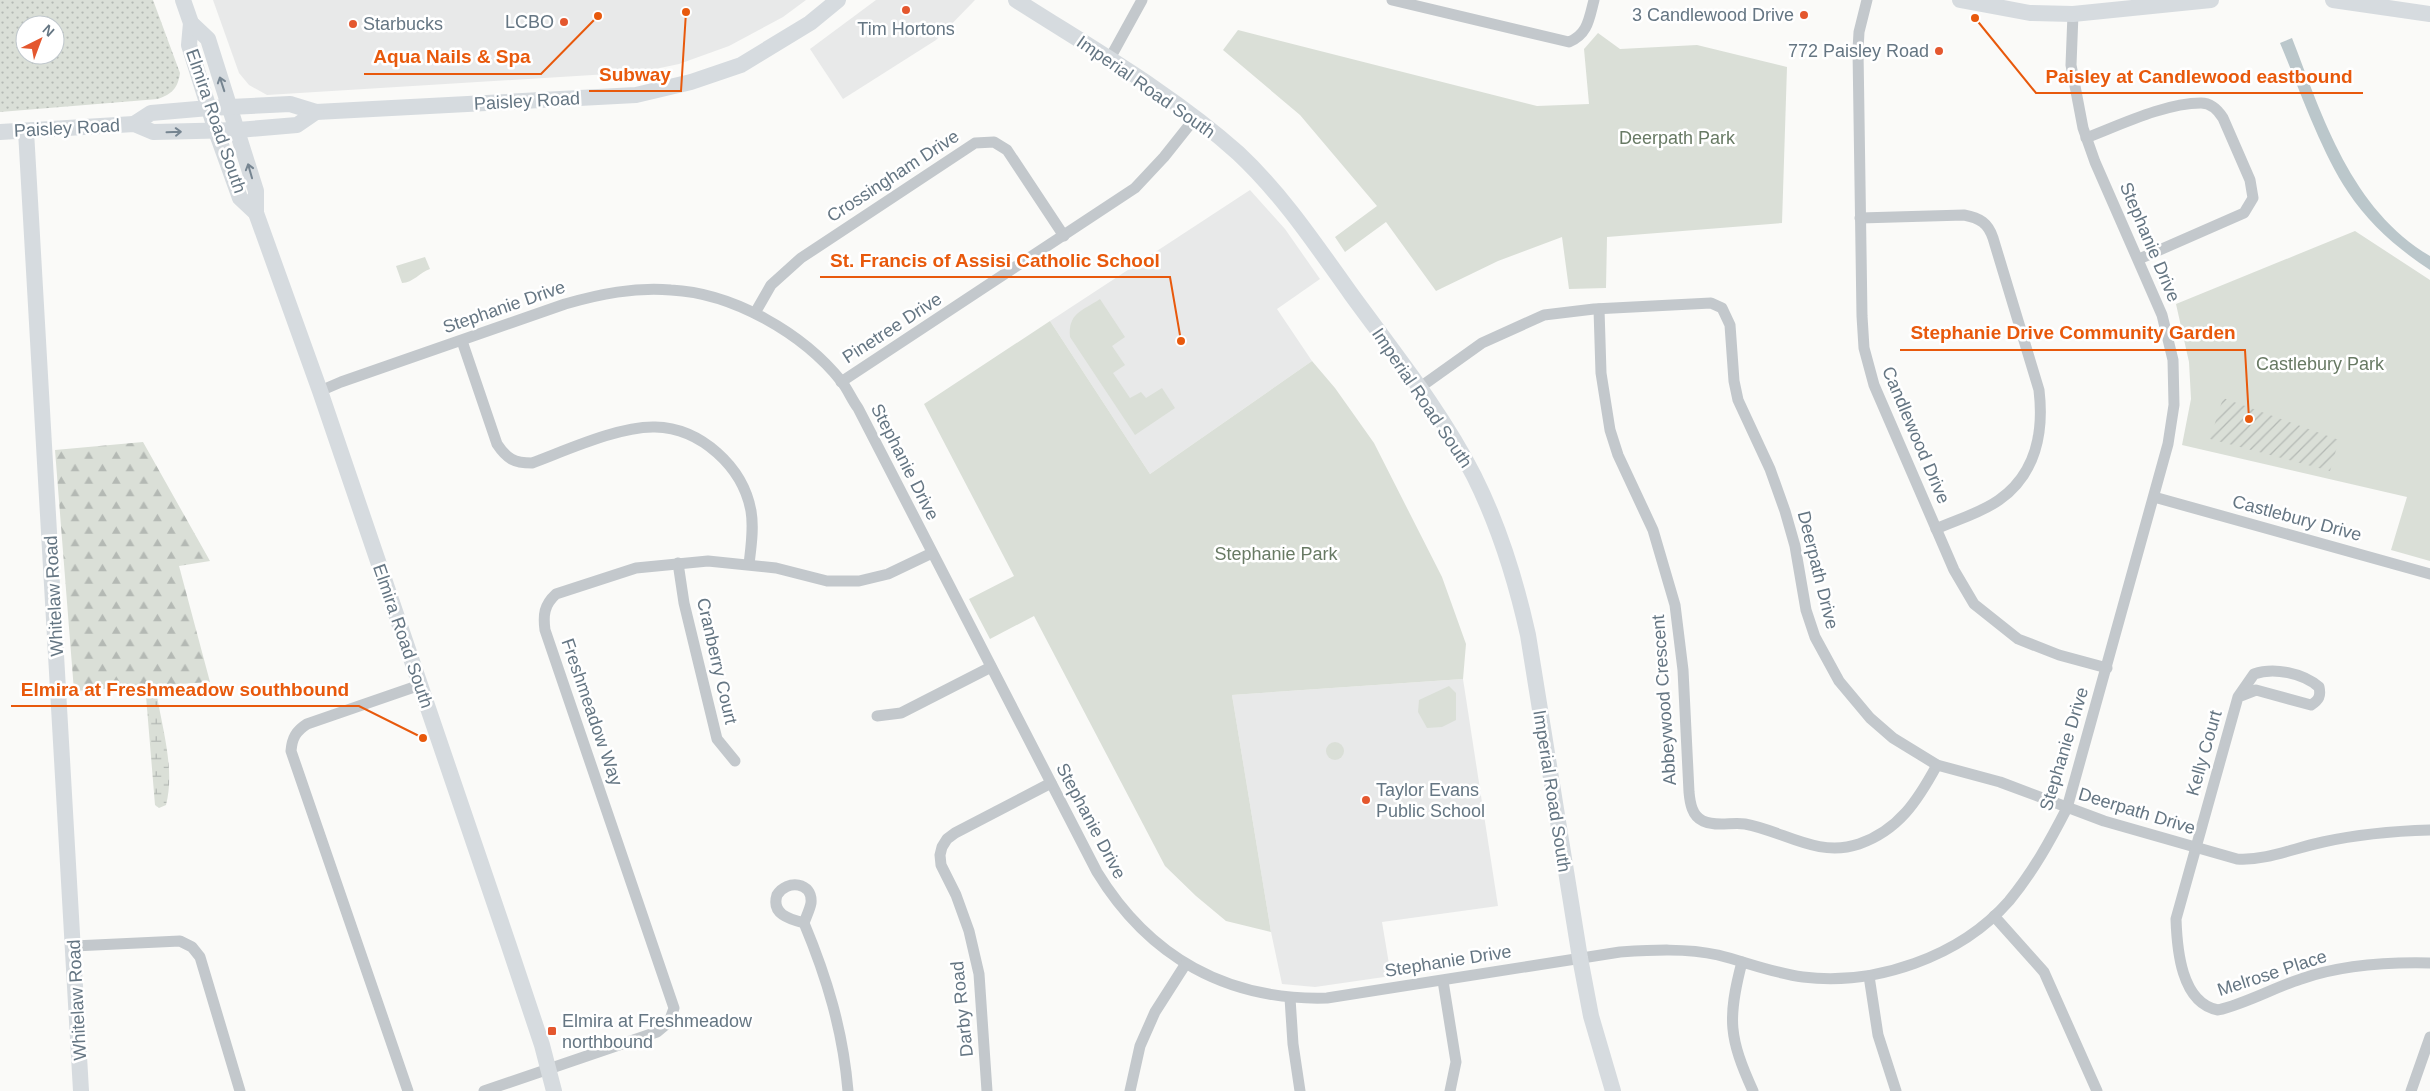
<svg xmlns="http://www.w3.org/2000/svg" width="2430" height="1091" viewBox="0 0 2430 1091" font-family="Helvetica,sans-serif">
<style>
.built{fill:#e8e9e9}
.grass{fill:url(#grass-dots);fill-rule:evenodd}
.forest{fill:url(#forest-firs)}
.wetland{fill:url(#wetland-marsh)}
.park{fill:#dadfd7}
.garden{fill:url(#garden-furrows)}
.water{fill:#bbc7cb}
.lines{fill:none;stroke-linecap:round;stroke-linejoin:round}
.street{stroke:#c3c8cc;stroke-width:11}
.secondary{stroke:#d6dbdf;stroke-width:16}
.oneway{stroke:#768591}
.poi-dot{fill:#e4572e;stroke:#fff;stroke-width:2}
.labels{text-anchor:middle;dominant-baseline:central;stroke-width:5;stroke-linejoin:round;paint-order:stroke}
.poi-label{font-size:18px;fill:#657683;stroke:#fff;text-anchor:end}
.street-label{font-size:18px;fill:#657683;stroke:#fff}
.park-label{font-size:18px;fill:#687a64;stroke:#fff}
.leader{fill:none;stroke:#e8590c;stroke-width:2}
.callout-dot{fill:#e8590c;stroke:#fff;stroke-width:2}
.callout-label{font-size:19px;text-anchor:middle;font-weight:bold;fill:#e8590c;stroke:#fff;stroke-width:5;stroke-linejoin:round;paint-order:stroke}
</style>
<defs>
<pattern id="grass-dots" width="8" height="8" patternUnits="userSpaceOnUse" patternTransform="scale(1.25)"><rect width="8" height="8" fill="#dadfd7"/><path d="M2 2h.1M6 6h.1" fill="none" stroke="#b4b9b4" stroke-width="1.8" stroke-linecap="round"/></pattern>
<pattern id="forest-firs" width="22" height="20" patternUnits="userSpaceOnUse" patternTransform="scale(1.25)"><rect width="22" height="20" fill="#dadfd7"/><path d="M5 1l3.5 6h-7zM16 11l3.5 6h-7z" fill="#b4b9b4"/></pattern>
<pattern id="wetland-marsh" width="20" height="14" patternUnits="userSpaceOnUse" patternTransform="scale(1.25)"><rect width="20" height="14" fill="#dadfd7"/><path d="M1 5h8M5 5V1M11 12h8M15 12V8" fill="none" stroke="#b4b9b4"/></pattern>
<pattern id="garden-furrows" width="10" height="10" patternUnits="userSpaceOnUse" patternTransform="scale(1.25)"><rect width="10" height="10" fill="#dadfd7"/><path d="M-1 1l2-2M0 10L10 0M9 11l2-2" fill="none" stroke="#b4b9b4"/></pattern>
</defs>
<rect width="100%" height="100%" fill="#fafaf8"/>
<g class="built">
<path d="M 213,0 L 806,0 L 783,17 L 729,46 L 679,64 L 641,72 L 267,95 L 249,85 L 239,73 Z"/>
<path d="M 876,0 L 975,0 L 936,40 L 843,99 L 810,49 Z"/>
<path d="M 1250,190 L 1285,229 L 1320,279 L 1277,309 L 1312,361 L 1150,474 L 1050,321 Z"/>
<path d="M 1463,679 L 1498,906 L 1382,922 L 1391,976 L 1315,987 L 1282,984 L 1271,932 L 1232,695 Z"/>
</g>
<path class="grass" d="M 0,0 L 153,0 L 180,73 C 178,88 172,94 158,99 L 0,112 ZM 25,25 L 55,25 L 55,55 L 25,55 Z"/>
<path class="forest" d="M 143,442 L 210,561 L 179,566 L 210,682 L 74,691 L 55,450 Z"/>
<path class="wetland" d="M 150,693 L 157,696 C 163,731 175,771 166,805 L 159,808 L 155,805 L 146,696 Z"/>
<g class="park">
<path d="M 1238,30 L 1537,106 L 1589,104 L 1584,49 L 1598,33 L 1620,49 L 1697,45 L 1787,67 L 1782,223 L 1607,237 L 1606,288 L 1569,289 L 1562,237 L 1498,261 L 1436,291 L 1386,222 L 1345,252 L 1335,237 L 1377,206 L 1300,115 L 1223,50 Z"/>
<path d="M 2355,231 L 2430,280 L 2430,561 L 2391,550 L 2407,497 L 2182,445 L 2191,399 L 2189,362 L 2176,304 Z"/>
<path d="M 425,257 L 430,269 C 420,272 413,283 402,283 L 396,266 Z"/>
<path d="M 1100,299 L 1125,337 L 1112,346 L 1125,365 L 1113,373 L 1130,398 L 1141,392 L 1146,398 L 1162,388 L 1175,408 L 1135,435 L 1070,337 C 1068,313 1082,311 1100,299 Z"/>
<path d="M 1050,321 L 1150,474 L 1312,361 L 1335,388 L 1374,443 L 1442,577 L 1466,644 L 1463,679 L 1232,695 L 1271,932 L 1226,921 L 1196,896 L 1165,866 L 1034,616 L 990,639 L 969,599 L 1014,576 L 924,404 Z"/>
<path d="M 1449,686 L 1456,693 L 1456,720 L 1442,727 L 1427,728 L 1418,712 L 1419,700 Z"/>
<circle cx="1335" cy="751" r="9"/>
</g>
<path class="garden" d="M 2223,398 L 2339,440 L 2330,471 L 2210,439 Z"/>
<path class="water" d="M 2292,38 C 2323,118 2351,209 2430,256 L 2430,270 C 2398,249 2369,224 2348,192 C 2321,152 2299,88 2280,43 Z"/>
<g class="lines">
<g class="street">
<path d="M 1392,0 L 1569,42 C 1588,34 1589,19 1594,0"/>
<path d="M 1867,0 L 1859,32 L 1858,50 L 1862,316 L 1864,348 L 1874,385 L 1954,570 L 1974,604 L 2018,639 L 2059,655 L 2107,668"/>
<path d="M 1109,60 L 1142,0"/>
<path d="M 2086,138 C 2120,125 2165,103 2201,103 C 2211,103 2218,110 2223,118 L 2250,180 L 2253,198 L 2244,213 L 2139,259"/>
<path d="M 1860,218 L 1964,215 C 1980,218 1988,223 1993,238 L 2039,390 C 2044,432 2036,474 1999,500 C 1981,513 1956,520 1936,529"/>
<path d="M 1599,309 L 1601,373 L 1610,430 L 1618,455 L 1653,530 L 1675,605 L 1683,670 L 1689,792 C 1690,803 1692,816 1703,821 C 1715,827 1732,822 1745,824 C 1784,831 1817,858 1859,844 C 1899,830 1918,800 1937,765"/>
<path d="M 755,313 L 771,285 L 801,258 L 975,143 L 994,142 L 1007,150 L 1064,236"/>
<path d="M 462,341 L 497,444 C 507,459 514,463 532,463 C 567,450 619,426 655,427 C 701,428 743,467 751,511 C 754,528 751,547 749,564"/>
<path d="M 841,382 L 1135,188 L 1164,157 L 1195,118"/>
<path d="M 1419,388 L 1482,343 L 1544,315 L 1594,309 L 1711,303 L 1722,308 L 1730,325 L 1734,381 L 1738,400 L 1770,469 L 1785,511 L 1795,546 L 1806,610 L 1815,637 L 1839,681 L 1870,718 L 1893,738 L 1937,765 L 2000,782 L 2104,821 L 2237,859 C 2266,861 2294,848 2323,842 C 2359,834 2394,831 2430,830"/>
<path d="M 320,391 L 341,382 L 565,304 C 600,294 634,287 671,290 C 733,293 803,333 842,382 C 848,390 852,400 858,408 L 1097,872 C 1149,957 1227,1001 1327,998 L 1620,952 C 1652,950 1686,948 1718,955 C 1746,962 1773,973 1803,977 C 1875,986 1960,957 2009,901 C 2033,872 2050,841 2067,808 L 2168,444 L 2174,405 L 2173,360 L 2162,315 L 2095,162 L 2083,128 L 2071,65 L 2073,14"/>
<path d="M 2154,497 L 2430,574"/>
<path d="M 678,563 L 684,603 L 717,739 L 735,761"/>
<path d="M 2238,697 L 2254,674 C 2274,667 2303,673 2319,687 C 2321,696 2319,700 2311,705 L 2256,690 L 2238,697 L 2176,919 C 2177,949 2181,1003 2218,1010 C 2245,1004 2273,988 2301,979 C 2341,965 2387,962 2430,963"/>
<path d="M 877,716 L 901,713 L 991,667"/>
<path d="M 1994,916 L 2044,972 L 2097,1091"/>
<path d="M 804,923 C 789,919 771,914 777,895 C 787,879 813,882 811,903 C 810,909 806,917 804,923 C 827,978 843,1031 848,1091"/>
<path d="M 74,946 L 180,941 L 192,947 L 200,957 L 240,1091"/>
<path d="M 1742,962 C 1727,1019 1729,1038 1753,1091"/>
<path d="M 1869,976 L 1878,1035 L 1896,1091"/>
<path d="M 1443,981 L 1456,1062 L 1450,1091"/>
<path d="M 1290,998 L 1293,1044 L 1300,1091"/>
<path d="M 408,1091 L 291,751 C 292,738 296,731 307,724 L 420,685"/>
<path d="M 484,1091 L 657,1032 L 669,1022 L 674,1008 L 545,630 C 543,615 544,605 556,594 L 636,568 L 708,561 L 776,568 L 827,581 L 859,581 L 888,574 L 932,553"/>
<path d="M 987,1091 L 979,974 L 969,931 L 956,895 L 941,865 L 940,855 L 942,847 L 947,839 L 955,833 L 1051,783"/>
<path d="M 1130,1091 L 1140,1046 L 1155,1012 L 1185,965"/>
<path d="M 2411,1091 L 2430,1037"/>
</g>
<g class="secondary">
<path d="M 183,0 L 191,23 L 189,45 L 216,131 L 240,198 L 256,213"/>
<path d="M 1016,0 C 1091,48 1171,93 1238,153 C 1282,194 1316,245 1351,294 C 1394,353 1441,411 1474,476 C 1499,526 1516,581 1528,635 L 1580,958 L 1591,1016 L 1613,1091"/>
<path d="M 1960,0 L 2030,13 L 2073,14 L 2211,0"/>
<path d="M 2333,0 L 2430,14"/>
<path d="M 191,23 L 208,39 L 256,191 L 256,213 L 320,391 L 508,943 L 542,1045 L 554,1091"/>
<path d="M 134,124 L 151,113 L 209,108 L 290,104 L 316,112 L 636,95 L 691,82 L 741,65 L 810,23 L 838,0"/>
<path d="M 26,131 L 81,1091"/>
<path d="M 0,132 L 134,124 L 153,132 L 238,130 L 297,125 L 316,112"/>
</g>
</g>
<defs><path id="oneway-shaft" d="M-6 0H5M1.5-3L5.5 0L1.5 3" fill="none" stroke-width="1.6" stroke-linecap="round" stroke-linejoin="round" transform="scale(1.25)"/></defs>
<g class="oneway">
<use href="#oneway-shaft" transform="translate(222 84) rotate(-108)"/>
<use href="#oneway-shaft" transform="translate(174 132) rotate(-2)"/>
<use href="#oneway-shaft" transform="translate(250 171) rotate(-106)"/>
</g>
<g class="poi-dot">
<circle cx="906" cy="10" r="5"/>
<circle cx="1804" cy="15" r="5"/>
<circle cx="564" cy="22" r="5"/>
<circle cx="353" cy="24" r="5"/>
<circle cx="1939" cy="51" r="5"/>
<circle cx="1366" cy="800" r="5"/>
<rect x="547" y="1026" width="10" height="10" rx="2.5"/>
</g>
<g class="labels">
<g class="poi-label">
<text x="1794" y="15">3 Candlewood Drive</text>
<text x="554" y="22">LCBO</text>
<text x="363" y="24" text-anchor="start">Starbucks</text>
<text x="906" y="29" text-anchor="middle">Tim Hortons</text>
<text x="1929" y="51">772 Paisley Road</text>
<text x="1376" y="790" text-anchor="start">Taylor Evans<tspan x="1376" dy="21">Public School</tspan></text>
<text x="562" y="1021" text-anchor="start">Elmira at Freshmeadow<tspan x="562" dy="21">northbound</tspan></text>
</g>
<g class="street-label">
<text transform="translate(1146 87) rotate(35)">Imperial Road South</text>
<text transform="translate(527 101) rotate(-3)">Paisley Road</text>
<text transform="translate(216 121) rotate(71)">Elmira Road South</text>
<text transform="translate(67 128) rotate(-3)">Paisley Road</text>
<text transform="translate(893 176) rotate(-33)">Crossingham Drive</text>
<text transform="translate(2150 242) rotate(67)">Stephanie Drive</text>
<text transform="translate(504 307) rotate(-19)">Stephanie Drive</text>
<text transform="translate(892 328) rotate(-33)">Pinetree Drive</text>
<text transform="translate(1422 398) rotate(56)">Imperial Road South</text>
<text transform="translate(1916 435) rotate(67)">Candlewood Drive</text>
<text transform="translate(905 462) rotate(63)">Stephanie Drive</text>
<text transform="translate(2297 518) rotate(15)">Castlebury Drive</text>
<text transform="translate(1818 570) rotate(76)">Deerpath Drive</text>
<text transform="translate(54 596) rotate(-93)">Whitelaw Road</text>
<text transform="translate(403 636) rotate(71)">Elmira Road South</text>
<text transform="translate(717 661) rotate(77)">Cranberry Court</text>
<text transform="translate(1664 700) rotate(-94)">Abbeywood Crescent</text>
<text transform="translate(592 712) rotate(71)">Freshmeadow Way</text>
<text transform="translate(2064 749) rotate(-73)">Stephanie Drive</text>
<text transform="translate(2204 753) rotate(-74)">Kelly Court</text>
<text transform="translate(1552 791) rotate(81)">Imperial Road South</text>
<text transform="translate(2137 811) rotate(17)">Deerpath Drive</text>
<text transform="translate(1091 821) rotate(62)">Stephanie Drive</text>
<text transform="translate(1448 961) rotate(-9)">Stephanie Drive</text>
<text transform="translate(2272 973) rotate(-18)">Melrose Place</text>
<text transform="translate(77 1000) rotate(-93)">Whitelaw Road</text>
<text transform="translate(962 1009) rotate(-96)">Darby Road</text>
</g>
<g class="park-label">
<text x="1677" y="138">Deerpath Park</text>
<text x="2320" y="364">Castlebury Park</text>
<text x="1276" y="554">Stephanie Park</text>
</g>
</g>
<path class="leader" d="M598 16L541 74H364M686 12L681 91H589M1975 18L2036 93H2363M1181 341L1170 277H820M2249 419L2245 350H1900M423 738L359 706H11"/>
<g class="callout-dot">
<circle cx="598" cy="16" r="5"/>
<circle cx="686" cy="12" r="5"/>
<circle cx="1975" cy="18" r="5"/>
<circle cx="1181" cy="341" r="5"/>
<circle cx="2249" cy="419" r="5"/>
<circle cx="423" cy="738" r="5"/>
</g>
<g class="callout-label">
<text x="452" y="63">Aqua Nails &amp; Spa</text>
<text x="635" y="81">Subway</text>
<text x="2199" y="83">Paisley at Candlewood eastbound</text>
<text x="995" y="267">St. Francis of Assisi Catholic School</text>
<text x="2073" y="339">Stephanie Drive Community Garden</text>
<text x="185" y="696">Elmira at Freshmeadow southbound</text>
</g>
<g transform="translate(40 40) rotate(42)"><circle r="24" fill="#ffffff" stroke="#c1c8cd"/>
<path d="M0-4L9 19L0 12L-9 19Z" fill="#e4572e"/>
<text y="-8" font-size="14" font-weight="bold" text-anchor="middle" fill="#657683">N</text>
</g>
</svg>
